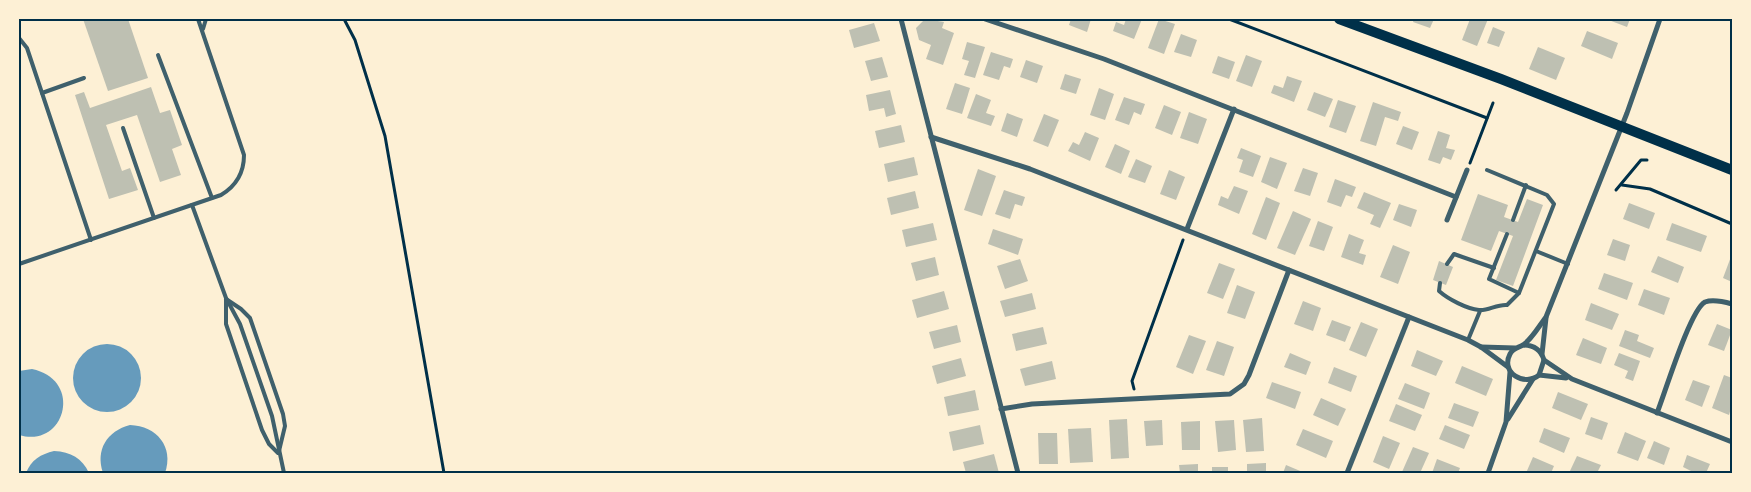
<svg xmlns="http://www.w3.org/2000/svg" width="1751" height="492" viewBox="0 0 1751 492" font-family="Montserrat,sans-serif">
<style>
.water{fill:#669bbc}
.building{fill:#bec0b2}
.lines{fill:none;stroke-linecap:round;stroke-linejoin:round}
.path{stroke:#003049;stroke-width:3}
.service{stroke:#3f606c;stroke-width:4}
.minor{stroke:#3f606c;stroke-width:5}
.secondary{stroke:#003049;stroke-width:10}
.neatline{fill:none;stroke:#003049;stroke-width:2}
</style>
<rect width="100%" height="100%" fill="#fdf0d5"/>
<g class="water">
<circle cx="107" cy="378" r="34"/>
<path d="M 32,369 C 84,380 65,449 19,435 L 19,371 Z"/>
<path d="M 130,425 C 157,426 174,447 165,473 L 103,473 C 95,450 107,431 130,425 Z"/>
<path d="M 54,451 C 71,452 82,458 89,473 L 26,473 C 31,460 41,454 54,451 Z"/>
</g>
<g class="building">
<path d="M 83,19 L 128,19 L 148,78 L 108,91 Z"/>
<path d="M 925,19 L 944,22 L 942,28 L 954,33 L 943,65 L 926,59 L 931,45 L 919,40 L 916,28 Z"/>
<path d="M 1071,19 L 1091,19 L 1087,32 L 1069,25 Z"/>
<path d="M 1126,19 L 1142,19 L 1134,39 L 1113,31 L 1116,22 L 1124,25 Z"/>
<path d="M 1159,19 L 1175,24 L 1164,54 L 1148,48 Z"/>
<path d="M 1414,19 L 1434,19 L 1430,28 L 1413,22 Z"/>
<path d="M 1470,19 L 1488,19 L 1477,46 L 1462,40 Z"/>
<path d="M 1606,19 L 1630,19 L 1627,27 Z"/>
<path d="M 874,23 L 880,41 L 854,48 L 849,30 Z"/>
<path d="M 1493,27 L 1505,32 L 1499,47 L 1487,43 Z"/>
<path d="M 1587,31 L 1618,43 L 1612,59 L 1581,46 Z"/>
<path d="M 1181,34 L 1197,40 L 1191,57 L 1174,52 Z"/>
<path d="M 967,42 L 985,47 L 975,78 L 964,75 L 969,61 L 962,59 Z"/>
<path d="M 1538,47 L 1565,58 L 1556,80 L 1529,69 Z"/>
<path d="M 991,52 L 1013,59 L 1010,68 L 1004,66 L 999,80 L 983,75 Z"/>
<path d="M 1246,55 L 1262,61 L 1252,87 L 1236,81 Z"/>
<path d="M 1218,56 L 1235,62 L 1229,79 L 1212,73 Z"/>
<path d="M 882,57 L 888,77 L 871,81 L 865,61 Z"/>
<path d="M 1026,60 L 1043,66 L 1037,83 L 1020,77 Z"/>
<path d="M 1065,74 L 1081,79 L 1076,94 L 1060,89 Z"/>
<path d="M 1287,76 L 1302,81 L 1294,102 L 1271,93 L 1274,85 L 1283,88 Z"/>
<path d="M 955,83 L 970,88 L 962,114 L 946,109 Z"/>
<path d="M 151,87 L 160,113 L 170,110 L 182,145 L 172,149 L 181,175 L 160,182 L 137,115 L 106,125 L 122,171 L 130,168 L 138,190 L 109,199 L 75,95 L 84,92 L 90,108 Z"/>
<path d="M 1099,88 L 1114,94 L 1105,120 L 1090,115 Z"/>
<path d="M 890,90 L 896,114 L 886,117 L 884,108 L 869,111 L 866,95 Z"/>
<path d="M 1314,92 L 1333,99 L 1325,117 L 1307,110 Z"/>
<path d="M 976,94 L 991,100 L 986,113 L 995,116 L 991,126 L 967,118 Z"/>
<path d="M 1124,97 L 1145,104 L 1141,115 L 1134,112 L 1129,125 L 1115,120 Z"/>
<path d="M 1338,100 L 1356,106 L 1346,133 L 1329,127 Z"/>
<path d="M 1373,102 L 1401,112 L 1398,121 L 1385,117 L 1376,146 L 1360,141 Z"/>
<path d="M 1164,105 L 1181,112 L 1172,135 L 1155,128 Z"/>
<path d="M 1189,112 L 1207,119 L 1198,144 L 1180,138 Z"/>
<path d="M 1007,113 L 1023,119 L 1017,137 L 1001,131 Z"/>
<path d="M 1044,114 L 1059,120 L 1048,147 L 1033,141 Z"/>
<path d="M 901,125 L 905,142 L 879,148 L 875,131 Z"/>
<path d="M 1403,126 L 1419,132 L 1412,150 L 1396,144 Z"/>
<path d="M 1438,131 L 1450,135 L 1446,148 L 1455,150 L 1451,160 L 1443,157 L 1440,164 L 1428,160 Z"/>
<path d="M 1085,132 L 1099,138 L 1090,161 L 1068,151 L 1073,142 L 1079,145 Z"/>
<path d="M 1115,144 L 1130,151 L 1121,174 L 1105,167 Z"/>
<path d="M 1241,148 L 1261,156 L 1253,177 L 1239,172 L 1243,160 L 1237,158 Z"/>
<path d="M 914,157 L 918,175 L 888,182 L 884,164 Z"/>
<path d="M 1270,157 L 1287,163 L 1277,189 L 1261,182 Z"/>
<path d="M 1136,159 L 1152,166 L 1145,183 L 1128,177 Z"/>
<path d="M 1303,168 L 1318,173 L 1310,196 L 1294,191 Z"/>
<path d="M 978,169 L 996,176 L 982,216 L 964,210 Z"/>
<path d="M 1169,170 L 1185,177 L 1176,200 L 1160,194 Z"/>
<path d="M 1335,179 L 1356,187 L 1352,197 L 1346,195 L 1341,207 L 1327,202 Z"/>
<path d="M 1234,186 L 1248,191 L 1239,214 L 1218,205 L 1221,196 L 1228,199 Z"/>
<path d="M 1004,190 L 1025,197 L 1022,206 L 1015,204 L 1010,219 L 995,214 Z"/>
<path d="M 915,191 L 919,208 L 891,215 L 887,198 Z"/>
<path d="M 1364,192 L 1391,203 L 1380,228 L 1370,224 L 1374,215 L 1357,208 Z"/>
<path d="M 1478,194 L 1508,205 L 1504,217 L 1518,222 L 1527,199 L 1543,205 L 1513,286 L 1496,280 L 1513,236 L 1499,231 L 1491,251 L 1461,240 Z"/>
<path d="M 1266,197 L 1280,203 L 1266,240 L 1252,234 Z"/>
<path d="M 1629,203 L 1655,213 L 1649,229 L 1623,219 Z"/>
<path d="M 1399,204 L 1417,210 L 1411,227 L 1393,220 Z"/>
<path d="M 1293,211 L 1311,219 L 1295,255 L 1277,248 Z"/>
<path d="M 1318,221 L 1333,227 L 1324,251 L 1309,246 Z"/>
<path d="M 933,223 L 937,240 L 906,247 L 902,230 Z"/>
<path d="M 1672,223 L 1707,236 L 1701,252 L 1666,240 Z"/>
<path d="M 993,229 L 1023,239 L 1018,255 L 988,244 Z"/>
<path d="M 1349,234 L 1364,240 L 1359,253 L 1366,255 L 1363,265 L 1341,257 Z"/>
<path d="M 1613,239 L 1630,245 L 1625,261 L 1607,255 Z"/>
<path d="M 1393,245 L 1410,252 L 1398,284 L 1380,277 Z"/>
<path d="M 1732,254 L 1732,282 L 1723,278 Z"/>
<path d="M 1658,256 L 1684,267 L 1678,283 L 1651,272 Z"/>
<path d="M 935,257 L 939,275 L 916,281 L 911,263 Z"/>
<path d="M 1020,259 L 1028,281 L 1005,289 L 997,266 Z"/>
<path d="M 1439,261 L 1453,267 L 1446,285 L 1433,280 Z"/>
<path d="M 1219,263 L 1235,269 L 1223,299 L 1207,293 Z"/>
<path d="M 1604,273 L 1633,283 L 1627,300 L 1598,289 Z"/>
<path d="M 1237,285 L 1255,292 L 1245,319 L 1227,313 Z"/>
<path d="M 1644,289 L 1670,298 L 1664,315 L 1638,305 Z"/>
<path d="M 944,291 L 949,309 L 917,318 L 912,300 Z"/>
<path d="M 1032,293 L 1036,309 L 1005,317 L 1000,301 Z"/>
<path d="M 1303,301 L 1321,308 L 1313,331 L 1294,324 Z"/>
<path d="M 1591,303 L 1619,314 L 1612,330 L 1585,320 Z"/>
<path d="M 1332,320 L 1351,327 L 1345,342 L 1326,335 Z"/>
<path d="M 1361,322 L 1378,329 L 1366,357 L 1349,350 Z"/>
<path d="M 1717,324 L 1732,330 L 1724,351 L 1708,345 Z"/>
<path d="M 957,325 L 961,342 L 934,349 L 929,332 Z"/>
<path d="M 1043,327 L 1047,344 L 1016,351 L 1012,334 Z"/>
<path d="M 1625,330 L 1639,335 L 1637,341 L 1654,348 L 1650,358 L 1619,346 Z"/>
<path d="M 1189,335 L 1206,341 L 1193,374 L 1176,367 Z"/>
<path d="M 1583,338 L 1607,348 L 1601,364 L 1576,355 Z"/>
<path d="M 1217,341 L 1234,347 L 1224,376 L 1206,370 Z"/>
<path d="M 1417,350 L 1443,361 L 1436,376 L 1411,366 Z"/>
<path d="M 1290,353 L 1311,362 L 1306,375 L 1284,367 Z"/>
<path d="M 1619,353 L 1640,361 L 1633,381 L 1625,378 L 1628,371 L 1614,365 Z"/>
<path d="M 961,358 L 966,376 L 937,384 L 932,366 Z"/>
<path d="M 1052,361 L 1056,379 L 1025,386 L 1020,369 Z"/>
<path d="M 1462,366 L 1493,379 L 1486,396 L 1455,383 Z"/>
<path d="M 1334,367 L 1357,376 L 1351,392 L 1328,383 Z"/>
<path d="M 1724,375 L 1732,378 L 1732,405 L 1729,415 L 1712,408 Z"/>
<path d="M 1693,380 L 1710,386 L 1702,407 L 1685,400 Z"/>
<path d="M 1272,382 L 1301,392 L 1295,409 L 1266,398 Z"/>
<path d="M 1405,383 L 1430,393 L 1424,409 L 1398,399 Z"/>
<path d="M 975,390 L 979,410 L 948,416 L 944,397 Z"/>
<path d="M 1558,392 L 1588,404 L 1581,420 L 1552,408 Z"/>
<path d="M 1321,398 L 1346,409 L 1338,426 L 1313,415 Z"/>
<path d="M 1454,403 L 1479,412 L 1473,427 L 1448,418 Z"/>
<path d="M 1396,404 L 1422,415 L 1415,431 L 1389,421 Z"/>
<path d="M 1591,417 L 1608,423 L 1602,440 L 1585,434 Z"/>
<path d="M 1262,418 L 1264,451 L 1246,452 L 1243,420 Z"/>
<path d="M 1127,419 L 1129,458 L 1111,459 L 1109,420 Z"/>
<path d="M 1162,420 L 1163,445 L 1146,446 L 1144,421 Z"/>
<path d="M 1234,420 L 1236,450 L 1218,452 L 1215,421 Z"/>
<path d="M 1200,421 L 1200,450 L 1182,450 L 1181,422 Z"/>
<path d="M 980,425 L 984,444 L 953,451 L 949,432 Z"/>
<path d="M 1445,425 L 1470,435 L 1464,449 L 1439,439 Z"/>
<path d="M 1091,428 L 1093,462 L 1070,463 L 1068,429 Z"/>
<path d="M 1544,428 L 1570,438 L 1564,453 L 1539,442 Z"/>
<path d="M 1303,429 L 1333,441 L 1326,458 L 1296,445 Z"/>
<path d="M 1625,432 L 1646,441 L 1638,461 L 1617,453 Z"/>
<path d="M 1038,433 L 1057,433 L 1058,464 L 1039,464 Z"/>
<path d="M 1383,436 L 1400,443 L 1389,469 L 1373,462 Z"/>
<path d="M 1654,441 L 1670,448 L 1664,465 L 1647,458 Z"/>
<path d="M 1413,447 L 1429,453 L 1420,473 L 1405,473 L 1402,472 Z"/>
<path d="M 994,454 L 999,473 L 966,473 L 963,462 Z"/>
<path d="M 1687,455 L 1710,464 L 1706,473 L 1690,473 L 1691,471 L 1683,467 Z"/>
<path d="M 1577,456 L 1601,465 L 1597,473 L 1569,473 Z"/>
<path d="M 1533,457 L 1554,466 L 1551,473 L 1526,473 Z"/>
<path d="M 1437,459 L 1460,468 L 1458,473 L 1432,473 Z"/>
<path d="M 1266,463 L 1266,473 L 1247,473 L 1247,464 Z"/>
<path d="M 1198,464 L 1198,473 L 1180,473 L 1179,465 Z"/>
<path d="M 1286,465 L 1305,473 L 1283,473 Z"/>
<rect x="1212" y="467" width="16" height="6"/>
</g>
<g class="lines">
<g class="path">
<path d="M 344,19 L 355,40 L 385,136 L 444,473"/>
<path d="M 1229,19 L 1487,118"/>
<path d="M 1470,163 L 1493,103"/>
<path d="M 1622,185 L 1650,189 L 1732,224"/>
<path d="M 1616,190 L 1641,160 L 1647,160"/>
<path d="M 1134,389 L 1132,381 L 1183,240"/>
</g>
<g class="service">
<path d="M 203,29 L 206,19"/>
<path d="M 19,38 L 27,48 L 91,240"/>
<path d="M 158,55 L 212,198"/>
<path d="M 42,93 L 84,78"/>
<path d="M 123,128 L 154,218"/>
<path d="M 192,205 L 226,298 L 240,324 L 272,416 L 284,473"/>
<path d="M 1513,220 L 1526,185"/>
<path d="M 1507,234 L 1489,279 L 1519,293"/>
<path d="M 1536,251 L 1568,264"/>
<path d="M 19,264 L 221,195 C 236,186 244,173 244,155 L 198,19"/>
<path d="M 1447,264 L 1454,254 L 1494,268"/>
<path d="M 1440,283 L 1439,291 C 1448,299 1467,309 1479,310 C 1488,311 1497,304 1507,305 L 1519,293 L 1554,204 L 1547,195 L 1487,170"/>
<path d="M 226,299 L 241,309 L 250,318 L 283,414 L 285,426 L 279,451"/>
<path d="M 226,299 L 226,324 L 262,430 L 269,444 L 278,453"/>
<path d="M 1468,340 L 1480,311"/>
</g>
<g class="minor">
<path d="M 901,19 L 1018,473"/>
<path d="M 985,19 L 1104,59 L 1456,197"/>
<path d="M 931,137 L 1030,169 L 1468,340 L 1481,347 L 1508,367"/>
<path d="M 1447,220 L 1467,170"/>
<path d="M 1187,229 L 1234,109"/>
<path d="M 1523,345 C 1534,345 1541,350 1544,360 L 1539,375 C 1525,387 1500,373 1510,354 C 1513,348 1518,348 1523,345 C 1532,339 1539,326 1546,317 L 1627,113 L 1660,19"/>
<path d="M 1481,347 L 1515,348"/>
<path d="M 1542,354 L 1546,318"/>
<path d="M 1544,360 L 1572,379 L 1732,442"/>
<path d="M 1539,375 L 1566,378"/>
<path d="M 1001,409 L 1032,404 L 1230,394 L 1244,384 L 1249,375 L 1289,270"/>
<path d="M 1657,413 C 1665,393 1690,310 1705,302 C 1713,299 1725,302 1732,304"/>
<path d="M 1508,419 L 1533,379"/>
<path d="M 1347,473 L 1409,317"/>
<path d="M 1488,473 L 1506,422 L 1510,372"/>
</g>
<path class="secondary" d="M 1339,19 L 1501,79 L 1732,170"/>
</g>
<rect width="1751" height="492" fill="none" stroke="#fdf0d5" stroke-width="40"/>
<rect x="20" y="20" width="1711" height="452" class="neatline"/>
</svg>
